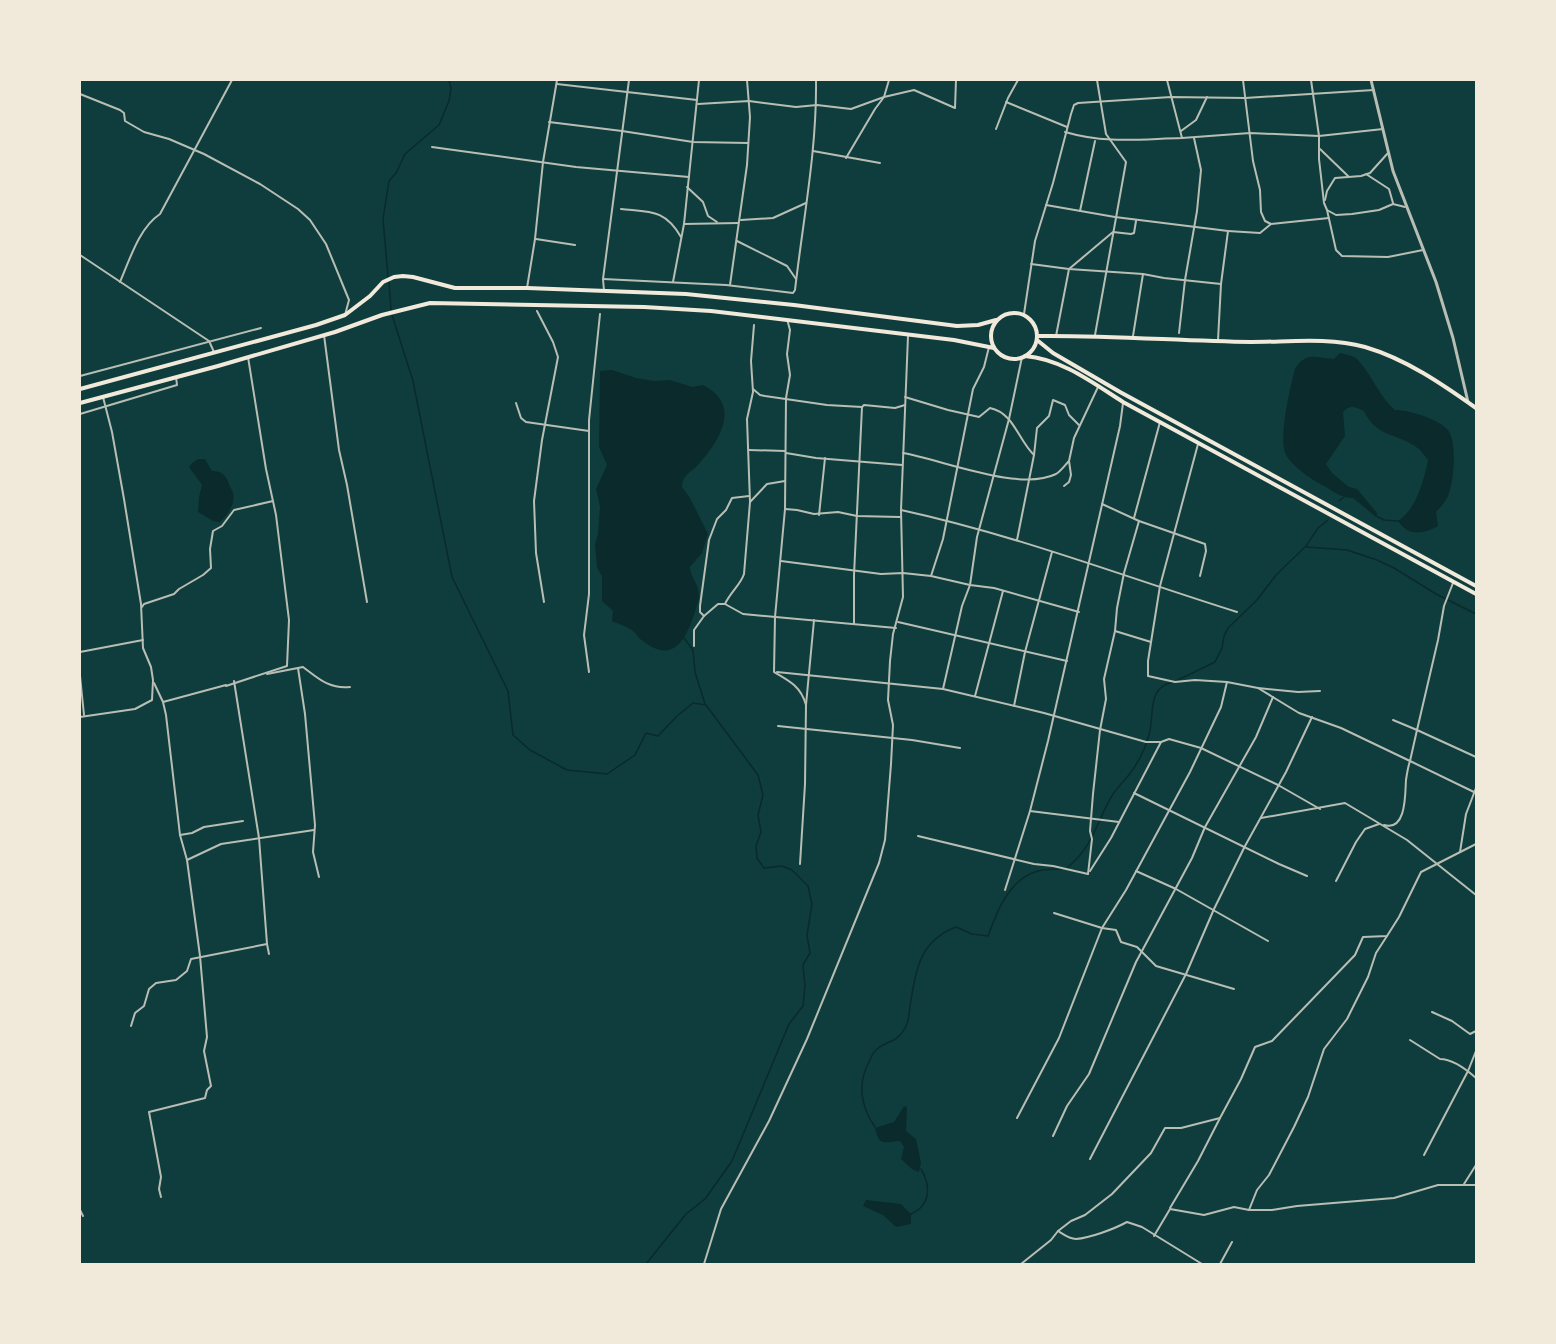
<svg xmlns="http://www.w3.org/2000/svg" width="1556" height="1344" viewBox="0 0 1556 1344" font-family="Raleway,sans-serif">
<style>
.water{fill:#0a2a2b}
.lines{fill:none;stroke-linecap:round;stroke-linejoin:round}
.stream{stroke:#0a2a2b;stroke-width:1.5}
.minor{stroke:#b8beb3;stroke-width:2}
.tertiary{stroke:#b8beb3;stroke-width:3}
.primary{stroke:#f1e9da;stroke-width:4}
.trunk{stroke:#f1e9da;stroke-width:4}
</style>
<rect width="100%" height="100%" fill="#0f3d3e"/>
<g class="water">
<path d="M 1340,353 C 1344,354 1350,355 1354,357 C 1367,365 1379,397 1395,410 C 1410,410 1437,419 1447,429 C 1458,440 1454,485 1447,498 C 1444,503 1440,508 1436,512 L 1438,526 C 1423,534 1409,537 1398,521 C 1416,509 1424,481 1428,460 C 1425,456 1422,452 1419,449 C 1399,433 1376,438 1364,411 C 1355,407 1350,404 1343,412 L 1345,436 L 1326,464 L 1332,473 L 1349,487 L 1357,489 L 1377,513 L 1376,517 L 1353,498 C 1343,499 1333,491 1324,486 C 1312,480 1290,465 1285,453 C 1279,436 1290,387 1295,369 C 1306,351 1316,358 1334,359 Z"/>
<path d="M 612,370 L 636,378 L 654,381 L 670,380 L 692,387 L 703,385 C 743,405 719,442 697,466 C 689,474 683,474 682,487 L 690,498 L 708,534 L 702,553 L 690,567 C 690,578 699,581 699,597 C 699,602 690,627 687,632 C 675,656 659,655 639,638 C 637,636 636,633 633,631 C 628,627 619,624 612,621 L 613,611 L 602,601 L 602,576 L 597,568 L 595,544 L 598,534 L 600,507 L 596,489 L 607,465 L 599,447 L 600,371 Z"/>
<path d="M 198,459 L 205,459 L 212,471 C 222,471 226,475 229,484 C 230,487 232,490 233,493 C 236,503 227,516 220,522 L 213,521 L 198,512 L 199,497 L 202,485 L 189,467 L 192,463 Z"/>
<path d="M 904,1106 L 907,1107 L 906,1131 L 916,1139 L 921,1163 L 919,1172 L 912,1169 L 901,1159 L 904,1147 L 900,1141 C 884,1142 879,1147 875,1128 L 894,1122 Z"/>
<path d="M 866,1200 L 901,1204 L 911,1214 L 911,1224 L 896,1227 L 883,1215 L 863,1206 Z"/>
</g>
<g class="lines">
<g class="stream">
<path d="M 388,277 L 383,219 L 389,181 L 396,173 L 405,154 L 439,125 L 449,101 L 451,88 L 449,80"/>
<path d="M 389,282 L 391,310"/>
<path d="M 392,315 L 413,381 L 452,577 L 508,691 L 513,735 L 530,750 L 567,770 L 607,774 L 635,755 L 646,733 L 658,736 L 677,716 L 693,703 L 706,705 L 758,775 L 763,795 L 758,815 L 761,832 L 756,846 L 757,858 L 764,868 L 782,866 L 792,870 L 808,886 L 812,904 L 807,935 L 810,953 L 803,965 L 805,986 L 803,1006 L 789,1024 L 732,1161 L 705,1199 L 686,1214 L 646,1264"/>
<path d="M 1339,501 L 1344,497"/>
<path d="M 1376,516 L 1384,520 L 1398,521"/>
<path d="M 1307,547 L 1347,550 L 1377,560 L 1394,568 L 1436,594 L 1476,614"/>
<path d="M 684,638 L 693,650 L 695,672 L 705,704"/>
<path d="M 1178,680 L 1215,662 L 1222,648 L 1224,636 L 1228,628 L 1257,600 L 1276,575 L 1306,546 L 1318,528 L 1328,520"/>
<path d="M 1067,868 C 1095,844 1095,824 1113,794 C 1117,788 1123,782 1128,776 C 1137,765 1145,749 1149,735 C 1155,714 1146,688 1173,682"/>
<path d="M 875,1127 C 861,1107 857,1084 869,1062 C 871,1058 873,1052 876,1050 C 886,1040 897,1044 905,1028 C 909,1022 909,1013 910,1006 C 916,970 919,941 956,927 L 972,934 L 988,936 C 997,911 1009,879 1038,871 C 1045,869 1054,869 1062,869"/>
<path d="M 911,1214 C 931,1205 931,1186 921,1169"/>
</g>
<g class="minor">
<path d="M 1243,80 L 1253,161 L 1260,190 L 1261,212 L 1265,221 L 1271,224 L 1329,218"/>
<path d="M 1311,80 L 1319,136 L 1319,159 L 1324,203 L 1327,210 L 1336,215 L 1352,214 L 1379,210 L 1393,204 L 1405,207"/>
<path d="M 557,84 L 697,100"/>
<path d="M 80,94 L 120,110 L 124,113 L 125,121 L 144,132 L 169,139 L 204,154 L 260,184 L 298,209 L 310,220 L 326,244 L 349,300 L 345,315"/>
<path d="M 1006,102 L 1067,127"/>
<path d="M 698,104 L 749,101 L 796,107 L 817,105 L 851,109 L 884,97 L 914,90 L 955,108 L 956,80"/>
<path d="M 549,122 L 622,131 L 693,142 L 748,143"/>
<path d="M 996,129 L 1008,98 L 1018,80"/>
<path d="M 1181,131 L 1196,120 L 1207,97"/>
<path d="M 1065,132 C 1106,144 1140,139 1182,138 L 1167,80"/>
<path d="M 1182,138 L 1250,133 L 1319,136 L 1383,129"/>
<path d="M 432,147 L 576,167 L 689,177"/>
<path d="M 1320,149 L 1348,176"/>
<path d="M 813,151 L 880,163"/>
<path d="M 846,158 L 875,109 L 884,97 L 889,80"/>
<path d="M 1366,174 L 1389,189 L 1393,203"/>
<path d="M 687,187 L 703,202 L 708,216 L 717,222"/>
<path d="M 1325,200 L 1327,191 L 1335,178 L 1361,176 L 1370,173 L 1388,153"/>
<path d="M 1046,205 L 1115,217 L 1228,231 L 1221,284 L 1218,340"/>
<path d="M 621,209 C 650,212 665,209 681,237"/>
<path d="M 1327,210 L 1336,250 L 1342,256 L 1388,257 L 1423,250"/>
<path d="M 1080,211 L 1095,141"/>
<path d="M 741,220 L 773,218 L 806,203"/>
<path d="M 684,224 L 738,223"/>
<path d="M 1228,231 L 1260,233 L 1271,224"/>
<path d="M 536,239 L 575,245"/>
<path d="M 737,241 L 787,266 L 796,279"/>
<path d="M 80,255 L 209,341 L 214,352"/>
<path d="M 1031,264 L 1069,269 L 1143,274 L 1164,278 L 1221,284"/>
<path d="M 603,279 L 726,285 L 793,293 L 795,290 C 803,220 817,150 816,80"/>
<path d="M 120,282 C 130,259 139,228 160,214 L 232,80"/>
<path d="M 673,282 L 684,224 L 699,80"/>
<path d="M 730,285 L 747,165 L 750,117 L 747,80"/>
<path d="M 527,288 L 535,239 L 543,162 L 557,80"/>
<path d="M 604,291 L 603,279 L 629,80"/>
<path d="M 537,311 L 553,342 L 558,357 L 542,440 L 534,501 L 536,553 L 544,602"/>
<path d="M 1024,314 L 1035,241 L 1053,183 L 1071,114 L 1074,105 L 1078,103 L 1171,97 L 1245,98 L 1374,90"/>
<path d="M 787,319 L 790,330 L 787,354 L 790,375 L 786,398 L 785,509 L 775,617 L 774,672 C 790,681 801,687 806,705"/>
<path d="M 1179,333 L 1185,280 L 1197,211 L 1201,170 L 1194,138"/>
<path d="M 324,335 L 339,450 L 347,485 L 367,602"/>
<path d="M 1095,335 L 1126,162 L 1106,134 L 1097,80"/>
<path d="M 1056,336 L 1069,269 L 1113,232 L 1131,234 L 1134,233 L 1136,221"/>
<path d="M 1133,336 L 1143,274"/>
<path d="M 80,376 L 261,328"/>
<path d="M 753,389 L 760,395 L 765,396 L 827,405 L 862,407"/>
<path d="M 905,397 L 948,410 L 979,417 L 990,408 C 1014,413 1018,440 1034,455 L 1017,540"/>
<path d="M 516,403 L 521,418 L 526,422 L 589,431"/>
<path d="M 80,414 L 177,385 L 176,377"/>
<path d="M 1198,444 L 1160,586 L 1148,661 L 1148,676 L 1175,682 L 1195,680 L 1227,682 L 1258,688 L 1299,713 L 1341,728 L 1410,761 L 1417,730 L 1476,757"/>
<path d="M 749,450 L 785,451"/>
<path d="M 786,453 L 816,458 L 902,465"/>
<path d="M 903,453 C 943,460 1019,492 1056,474 C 1061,471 1065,465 1069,461"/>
<path d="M 1034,455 L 1037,428 L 1049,416 L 1053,400 L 1065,405 L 1069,415 L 1079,425"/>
<path d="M 1064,486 L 1069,482 L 1071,475 L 1069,461 L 1074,438 L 1098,387"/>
<path d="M 750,502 L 767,484 L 785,481"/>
<path d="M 1102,504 L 1139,521 L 1205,544 L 1206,551 L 1200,576"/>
<path d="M 785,509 L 797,510 L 814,514 L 838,512 L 857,516 L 900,517"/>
<path d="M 901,510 C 1016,535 1125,577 1237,612"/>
<path d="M 819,515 L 825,458"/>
<path d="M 1134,518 L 1160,422"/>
<path d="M 781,561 L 881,574 L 903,573 L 931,576 L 970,585 L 994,588 L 1079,612"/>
<path d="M 931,576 L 943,539 L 973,389 L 984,367 L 989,347"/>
<path d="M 725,604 C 730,593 741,584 744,574 L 750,502 L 747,419 L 753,392 L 751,361 L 754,325"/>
<path d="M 142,607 L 144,604 L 174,594 L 179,589 L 203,575 L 211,568 L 210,549 L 213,531 L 222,526 L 234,510 L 273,501"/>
<path d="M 704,616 L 700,612 L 700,606 L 709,540 L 717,519 L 726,510 L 732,498 L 749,496"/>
<path d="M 898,622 L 1067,661"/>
<path d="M 854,624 L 854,575 L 862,407 L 864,405 L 895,408 L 905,405"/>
<path d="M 1115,631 L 1151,642"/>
<path d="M 694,646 L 694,630 L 704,616 L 718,604 L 725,604 L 743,614 L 896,628"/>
<path d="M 80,652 L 143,640"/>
<path d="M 298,668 L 305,714 L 315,825 L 313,852 L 319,877"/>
<path d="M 589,672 L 584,635 L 589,594 L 589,420 L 600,314"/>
<path d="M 777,672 L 943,689 L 1044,713 L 1146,742 L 1161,742"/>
<path d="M 267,674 L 303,667 C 319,679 329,689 350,687"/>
<path d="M 80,676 L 84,715"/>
<path d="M 154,683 L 163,702 L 226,685"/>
<path d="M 226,686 L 287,666 L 289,620 L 276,515 L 266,469 L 248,357"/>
<path d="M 1258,688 L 1298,692 L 1320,691"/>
<path d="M 943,689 L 962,606 L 970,585 L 977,537 L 1009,419 L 1022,357"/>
<path d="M 975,696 L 1003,591"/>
<path d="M 1014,706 L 1025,652 L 1052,552"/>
<path d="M 80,717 L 135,709 L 152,700 L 153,680 L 151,667 L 143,648 L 141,604 L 124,499 L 112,432 L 103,397"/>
<path d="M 1393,720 L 1417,730 L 1438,640 L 1444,606 L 1453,583"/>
<path d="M 778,726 L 912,740 L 960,748"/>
<path d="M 1134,793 L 1279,864 L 1307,876"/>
<path d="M 1030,811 L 1119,822"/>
<path d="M 1261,818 L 1345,803 L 1407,840 L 1476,895"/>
<path d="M 1384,825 C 1407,832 1405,792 1406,780 C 1407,773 1408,767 1410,761 L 1476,793"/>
<path d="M 180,835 L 192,833 L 204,827 L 243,821"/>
<path d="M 918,836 L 1034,864 L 1053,866 L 1088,874"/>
<path d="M 1460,852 L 1466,814 L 1476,788"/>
<path d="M 187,860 L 221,844 L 314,830"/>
<path d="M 800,864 L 805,784 L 806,705 L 814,620"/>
<path d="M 1090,871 L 1111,838 L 1161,742 L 1169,739 L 1201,748 L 1278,785 L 1320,809"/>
<path d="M 1136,871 L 1176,889 L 1268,941"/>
<path d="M 1088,874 L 1092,839 L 1090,831 L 1093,794 L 1100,730 L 1106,699 L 1104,679 L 1115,631 L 1117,608 L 1124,573 L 1139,521"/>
<path d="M 1336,881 L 1356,842 L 1365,829 L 1379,824"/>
<path d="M 1005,890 L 1030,811 L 1048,741 L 1120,426 L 1123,403"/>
<path d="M 1054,913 L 1102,928 L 1116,930 L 1121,942 L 1137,947 L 1156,966 L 1234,989"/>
<path d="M 267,944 L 269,954"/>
<path d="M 1432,1012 L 1452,1021 L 1470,1034 L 1476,1031"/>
<path d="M 131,1026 L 135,1013 L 144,1006 L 149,989 L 156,983 L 176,980 L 187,971 L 191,959 L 267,944 L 259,838 L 234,681"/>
<path d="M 1410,1040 L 1440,1059 C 1453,1059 1467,1070 1476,1078"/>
<path d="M 1017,1118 L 1059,1038 L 1102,928 L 1126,890 L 1190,772 L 1221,707 L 1227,682"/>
<path d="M 1053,1136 L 1067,1106 L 1089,1074 L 1136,962 L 1192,858 L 1205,827 L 1256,737 L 1273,697"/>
<path d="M 1424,1155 L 1468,1071 L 1476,1051"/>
<path d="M 1090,1159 L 1186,974 L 1214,909 L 1245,846 L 1286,772 L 1312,717"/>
<path d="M 1464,1184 L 1476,1165"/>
<path d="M 161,1197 L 159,1189 L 161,1177 L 149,1112 L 205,1098 L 207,1090 L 211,1086 L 204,1051 L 207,1037 L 200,956 L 187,860 L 180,835 L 166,715 L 163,702"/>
<path d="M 1170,1208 L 1198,1161 L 1220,1118"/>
<path d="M 80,1210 L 83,1216"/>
<path d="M 1249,1210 L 1257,1190 L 1269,1175 L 1294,1127 L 1308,1097 L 1324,1049 L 1347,1019 L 1368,977 L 1376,953 L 1387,936"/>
<path d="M 1058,1231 C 1063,1234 1069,1239 1076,1239 C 1090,1238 1114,1229 1127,1222 L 1142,1227 L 1202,1264"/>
<path d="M 1154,1236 L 1170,1209 L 1204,1215 L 1234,1207 L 1249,1210 L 1272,1210 L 1297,1206 L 1394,1198 L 1438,1185 L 1476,1185"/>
<path d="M 704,1264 L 721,1209 L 769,1121 L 807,1039 L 879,863 L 885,840 L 891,764 L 893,725 L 888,700 L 890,661 L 893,634 L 903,597 L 901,510 L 908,336"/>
<path d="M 1021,1264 L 1051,1240 L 1058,1231 L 1071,1221 L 1085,1215 L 1112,1194 L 1151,1153 L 1165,1128 L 1181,1128 L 1220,1118 L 1241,1079 L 1255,1047 L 1272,1041 L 1355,955 L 1363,937 L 1387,936 L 1399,917 L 1421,872 L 1476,844"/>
<path d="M 1220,1264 L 1232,1242"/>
</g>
<path class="tertiary" d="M 1371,80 L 1393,171 L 1436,282 L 1453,338 L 1468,402"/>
<path class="primary" d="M 1037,336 C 1109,335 1180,341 1251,342 C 1289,342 1328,337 1365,347 C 1406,359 1442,384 1476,408"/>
<g class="trunk">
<circle cx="1014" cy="336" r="23"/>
<path d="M 1037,340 L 1053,353 L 1120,392 L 1476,586"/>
<path d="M 1025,356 C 1062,359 1093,383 1123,402 L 1476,594"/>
<path d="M 80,389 L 316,325 L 345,315 L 370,296 L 383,282 L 394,277 L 403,276 L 413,277 L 455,288 L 527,288 L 686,294 L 794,305 L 957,326 L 978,325 L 996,320"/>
<path d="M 80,403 L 218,366 L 335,332 L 382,315 L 430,303 L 644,307 L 711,311 L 954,340 L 994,348"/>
</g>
</g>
<rect width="1556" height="1344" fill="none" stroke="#f1e9da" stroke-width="162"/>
</svg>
